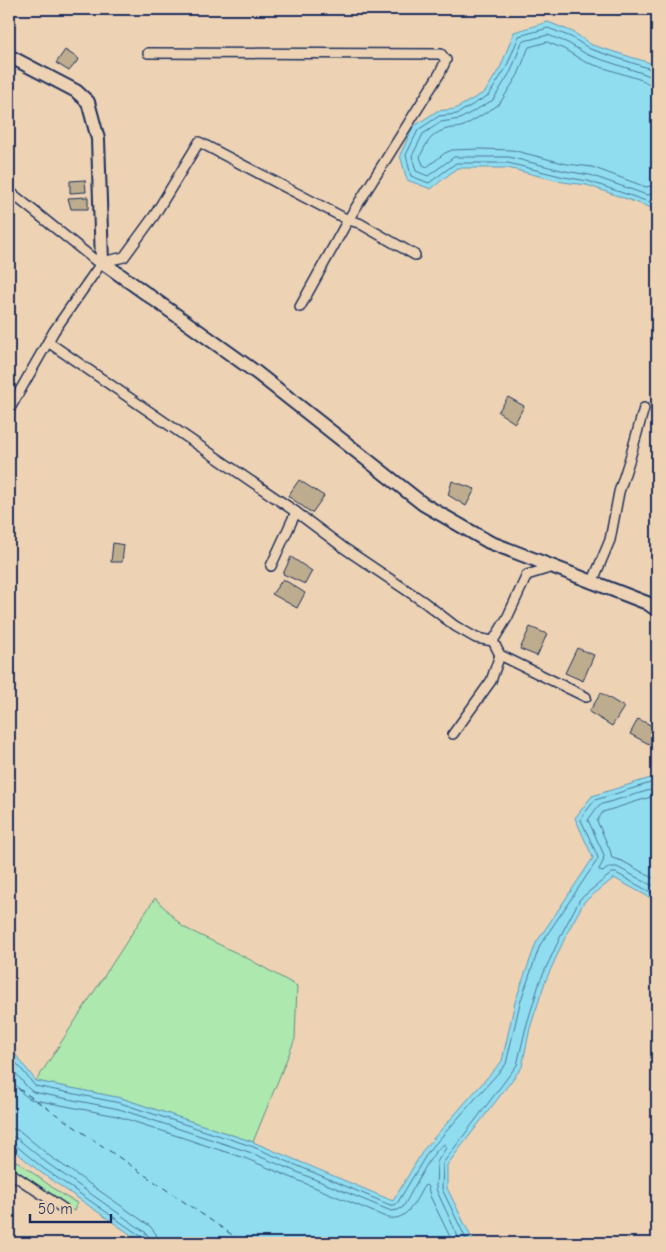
<svg xmlns="http://www.w3.org/2000/svg" width="666" height="1252" viewBox="0 0 666 1252" font-family="'Comic Neue',sans-serif">
<style>
.green{fill:#ade8ae;stroke:#648c86}
.water{fill:#90ddf0;stroke:#6197b6}
.lines{fill:none;stroke-linecap:round;stroke-linejoin:round}
.shore{stroke:#4a7598;stroke-width:1}
.ferry{stroke:#27406d;stroke-width:1;stroke-dasharray:6 5;stroke-linecap:butt}
.building{fill:#bdad8e;stroke:#1b2f5e}
.lane-casing{stroke:#1b2f5e;stroke-width:8}
.street-casing{stroke:#1b2f5e;stroke-width:12}
.secondary-casing{stroke:#1b2f5e;stroke-width:16}
.lane{stroke:#edd3b4;stroke-width:4.5}
.street{stroke:#edd3b4;stroke-width:9}
.secondary{stroke:#edd3b4;stroke-width:12}
</style>
<rect width="100%" height="100%" fill="#edd3b4"/>
<filter id="ink" filterUnits="userSpaceOnUse"><feTurbulence type="fractalNoise" baseFrequency=".02" numOctaves="2"/><feDisplacementMap in="SourceGraphic" scale="10" xChannelSelector="R" yChannelSelector="G"/><feConvolveMatrix kernelMatrix="1 2 1 2 8 2 1 2 1" color-interpolation-filters="sRGB"/></filter>
<g filter="url(#ink)">
<g class="green">
<path d="M 155,898 L 183,927 L 245,957 L 297,986 L 295,1039 L 253,1142 L 121,1098 L 36,1081 Z"/>
<path d="M 13,1160 L 18,1162 L 64,1196 L 77,1203 L 74,1211 L 60,1204 L 9,1168 L 9,1166 Z"/>
</g>
<g class="water">
<path d="M 548,22 L 573,32 L 592,45 L 650,63 L 657,67 L 657,201 L 652,208 L 587,185 L 563,182 L 508,168 L 457,168 L 431,189 L 407,180 L 400,155 L 413,127 L 437,111 L 455,109 L 485,92 L 501,66 L 514,32 Z"/>
<path d="M 657,776 L 657,897 L 649,897 L 614,878 L 584,902 L 568,931 L 545,982 L 530,1028 L 522,1067 L 447,1165 L 447,1188 L 474,1243 L 143,1243 L 40,1172 L 9,1146 L 9,1046 L 36,1081 L 121,1098 L 253,1142 L 393,1201 L 424,1149 L 502,1061 L 515,1002 L 536,943 L 593,858 L 575,818 L 592,796 Z"/>
</g>
<g class="lines">
<g class="shore">
<path d="M 657,71 L 590,49 L 571,37 L 548,28 L 519,36 L 506,68 L 489,95 L 457,114 L 439,116 L 418,130 L 406,155 L 411,176 L 429,183 L 456,163 L 508,163 L 564,177 L 588,181 L 649,202 L 654,199 L 657,199"/>
<path d="M 657,78 L 652,77 L 645,74 L 588,55 L 568,43 L 548,35 L 524,41 L 522,42 L 511,71 L 493,100 L 460,119 L 441,122 L 423,134 L 412,156 L 416,171 L 428,176 L 454,157 L 509,157 L 565,171 L 590,175 L 647,195 L 657,193"/>
<path d="M 657,85 L 651,85 L 642,80 L 585,62 L 564,49 L 547,42 L 529,47 L 528,49 L 518,75 L 500,103 L 495,107 L 464,126 C 457,129 450,127 444,130 C 431,134 425,145 420,157 L 423,165 L 427,167 L 445,153 L 452,150 L 480,149 L 512,150 L 567,164 L 592,167 L 646,187 L 657,185"/>
<path d="M 657,788 L 599,805 L 588,820 L 604,855 L 603,862 L 599,869 L 600,871 L 603,872 L 609,867 L 617,867 L 651,885 L 657,885"/>
<path d="M 657,795 L 603,812 L 597,821 L 610,850 L 612,858 L 622,861 L 653,878 L 657,878"/>
<path d="M 9,1054 L 35,1086 L 120,1103 L 251,1146 L 390,1205 L 395,1205 L 398,1202 L 428,1152 L 506,1064 L 520,1003 L 540,945 L 598,859 L 597,855 L 581,820 L 581,818 L 595,800 L 657,781"/>
<path d="M 9,1065 L 28,1088 L 33,1092 L 119,1109 L 249,1152 L 391,1211 L 398,1210 L 403,1207 C 412,1193 431,1150 445,1144 L 446,1148 L 437,1162 L 436,1189 L 461,1243"/>
<path d="M 9,1077 L 22,1093 L 30,1099 L 117,1116 L 247,1159 L 388,1218 C 408,1221 415,1201 424,1186 L 426,1185 L 428,1187 L 430,1196 L 453,1243"/>
<path d="M 9,1129 L 15,1129 L 21,1132 L 51,1157 L 150,1226 L 156,1234 L 158,1243"/>
<path d="M 9,1136 L 13,1137 L 18,1139 L 47,1163 L 145,1232 L 149,1237 L 150,1243"/>
<path d="M 9,1142 L 14,1144 L 43,1168 L 142,1237 L 144,1240 L 144,1243"/>
<path d="M 468,1243 L 442,1189 L 443,1163 L 517,1065 L 526,1027 L 540,981 L 564,929 L 580,899 L 612,873 L 616,873 L 650,892 L 657,892"/>
</g>
<path class="ferry" d="M 9,1082 L 244,1243"/>
</g>
<g class="building">
<path d="M 65,50 L 79,59 L 69,71 L 56,63 Z"/>
<path d="M 85,180 L 86,192 L 70,193 L 70,181 Z"/>
<path d="M 88,197 L 88,209 L 71,209 L 68,198 Z"/>
<path d="M 508,397 L 524,406 L 515,423 L 498,412 Z"/>
<path d="M 299,480 L 324,496 L 312,513 L 288,496 Z"/>
<path d="M 452,481 L 475,489 L 466,506 L 448,495 Z"/>
<path d="M 113,543 L 124,545 L 122,562 L 111,562 Z"/>
<path d="M 291,557 L 312,571 L 305,584 L 283,574 Z"/>
<path d="M 283,579 L 305,593 L 297,608 L 272,594 Z"/>
<path d="M 530,627 L 547,634 L 537,656 L 520,649 Z"/>
<path d="M 577,648 L 594,655 L 583,681 L 565,673 Z"/>
<path d="M 601,693 L 624,707 L 612,726 L 589,712 Z"/>
<path d="M 638,719 L 657,728 L 657,733 L 651,745 L 630,734 Z"/>
</g>
<g class="lines">
<g class="lane-casing">
<path id="lane" d="M 9,1155 L 13,1150"/>
</g>
<g class="street-casing">
<g id="street">
<path d="M 148,53 L 441,54 L 446,60 L 440,73 L 348,220 L 300,307"/>
<path d="M 9,191 L 96,261 L 102,262 L 124,257 L 154,216 L 199,142 L 348,220 L 359,223 L 415,255"/>
<path d="M 48,342 L 296,512 L 344,548 L 424,602 L 455,626 L 476,638 L 493,641 L 507,618 L 527,575 L 553,567"/>
<path d="M 9,410 L 54,331 L 102,262"/>
<path d="M 271,566 L 296,512"/>
<path d="M 592,583 L 610,540 L 619,492 L 630,458 L 644,408"/>
<path d="M 493,641 L 500,655 L 586,697"/>
<path d="M 453,734 L 491,681 L 500,655"/>
<path d="M 9,1172 L 64,1209"/>
</g>
</g>
<g class="secondary-casing">
<path id="secondary" d="M 9,56 L 76,91 L 88,102 L 98,139 L 102,262 L 257,373 L 423,504 L 489,542 L 647,603 L 657,610"/>
</g>
<use href="#lane" class="lane"/>
<use href="#street" class="street"/>
<use href="#secondary" class="secondary"/>
</g>
</g>
<rect width="666" height="1252" fill="none" stroke="#edd3b4" stroke-width="30"/>
<rect x="15" y="15" width="636" height="1222" fill="none" stroke="#1b2f5e" stroke-width="2" filter="url(#ink)"/>
<path d="M30 1214v8h81v-8" fill="none" stroke="#1b2f5e" stroke-width="2.5"/>
<text x="38" y="1214" font-size="15" fill="#1b2f5e" stroke="#edd3b4" stroke-width="4" paint-order="stroke">50 m</text>
</svg>
